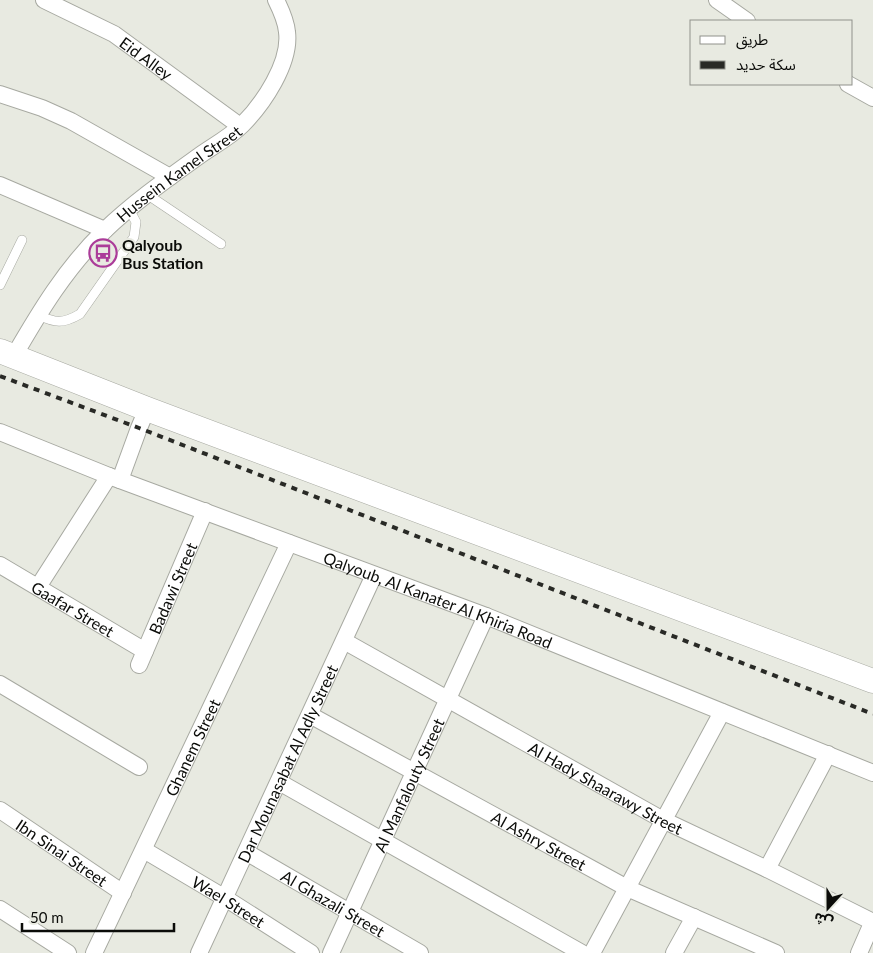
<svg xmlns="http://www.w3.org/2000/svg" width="873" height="953" viewBox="0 0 873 953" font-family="Lato,'Noto Sans Arabic',sans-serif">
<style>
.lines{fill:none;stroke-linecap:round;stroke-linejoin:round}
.service-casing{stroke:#a7a9a1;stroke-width:10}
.minor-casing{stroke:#a7a9a1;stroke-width:18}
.secondary-casing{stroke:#a7a9a1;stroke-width:25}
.service{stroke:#fff;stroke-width:9}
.minor{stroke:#fff;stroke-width:16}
.secondary{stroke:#fff;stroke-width:24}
.rail{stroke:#292a26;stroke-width:4;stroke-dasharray:6 6;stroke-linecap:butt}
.labels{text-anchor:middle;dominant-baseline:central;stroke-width:4;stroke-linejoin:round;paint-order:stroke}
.street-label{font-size:16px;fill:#0b0c09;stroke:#e8eae1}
.poi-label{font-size:16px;font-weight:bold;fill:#0b0c09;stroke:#e8eae1;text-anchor:start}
</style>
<rect width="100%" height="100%" fill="#e8eae1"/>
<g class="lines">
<g class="service-casing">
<g id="service">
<path d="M 148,195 L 221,244"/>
<path d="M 0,285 L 22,240"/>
<path d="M 38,315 C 55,323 63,324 80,314 L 134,237 L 136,222 L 129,209"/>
</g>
</g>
<g class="minor-casing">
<g id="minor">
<path id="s1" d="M 44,0 L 114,34 L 240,126"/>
<path d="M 717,0 L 747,21"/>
<path d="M 848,84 L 873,98"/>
<path d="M 0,94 L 42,108 L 71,121 L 170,177"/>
<path d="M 0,185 L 105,230"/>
<path id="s2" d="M 14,356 C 40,311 66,268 104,231 C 133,203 167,179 199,156 C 213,146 230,137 242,125 C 263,104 291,63 287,32 C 286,21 281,10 276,0"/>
<path id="s3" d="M 0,432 L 109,476 L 486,616 L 873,773"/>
<path d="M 120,480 L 139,428 L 147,409"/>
<path id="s4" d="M 0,565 L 145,651"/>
<path d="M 38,587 L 109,476"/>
<path id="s5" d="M 344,641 L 663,820 L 767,869 L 873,922"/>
<path id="s6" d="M 139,665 L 205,511"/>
<path d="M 0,684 L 139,767"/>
<path id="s7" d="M 310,715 L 627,888 L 776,953"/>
<path d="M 279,782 L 582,953"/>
<path id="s8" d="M 0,810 L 123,893"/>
<path id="s9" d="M 144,850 L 225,898 L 311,953"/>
<path id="s10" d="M 246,852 L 420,953"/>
<path d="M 767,869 L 828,754"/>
<path d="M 0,909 L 68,953"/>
<path id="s11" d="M 94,953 L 289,543"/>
<path id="s12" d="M 199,953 L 374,575"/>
<path id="s13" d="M 331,953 L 486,616"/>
<path d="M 592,953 L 722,712"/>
<path d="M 674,953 L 694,917"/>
<path d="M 859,953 L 873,921"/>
</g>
</g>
<g class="secondary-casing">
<path id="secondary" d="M 0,351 L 147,409 L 873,681"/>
</g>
<use href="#service" class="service"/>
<use href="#minor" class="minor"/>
<use href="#secondary" class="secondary"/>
<path class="rail" d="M 0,376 L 139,428 L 873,714"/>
</g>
<defs>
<g id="bus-ring" transform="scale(1.4375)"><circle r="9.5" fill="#e8eae1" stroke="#ab3c99" stroke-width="1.5"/><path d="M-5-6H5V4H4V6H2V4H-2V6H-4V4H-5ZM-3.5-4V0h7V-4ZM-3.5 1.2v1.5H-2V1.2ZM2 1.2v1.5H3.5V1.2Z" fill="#ab3c99"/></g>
</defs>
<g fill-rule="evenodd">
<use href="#bus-ring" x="103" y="253"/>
</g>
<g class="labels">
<g class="street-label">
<text stroke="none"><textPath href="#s1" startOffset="118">Eid Alley</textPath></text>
<text stroke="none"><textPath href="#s2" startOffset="249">Hussein Kamel Street</textPath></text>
<text stroke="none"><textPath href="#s6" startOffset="84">Badawi Street</textPath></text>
<text stroke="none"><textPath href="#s3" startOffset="469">Qalyoub, Al Kanater Al Khiria Road</textPath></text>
<text stroke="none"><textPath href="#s4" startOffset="85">Gaafar Street</textPath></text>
<text stroke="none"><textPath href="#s11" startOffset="228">Ghanem Street</textPath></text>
<text stroke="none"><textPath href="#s12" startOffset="209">Dar Mounasabat Al Adly Street</textPath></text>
<text stroke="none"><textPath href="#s13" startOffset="185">Al Manfalouty Street</textPath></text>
<text stroke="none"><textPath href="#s5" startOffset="300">Al Hady Shaarawy Street</textPath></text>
<text stroke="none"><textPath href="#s7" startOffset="261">Al Ashry Street</textPath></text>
<text stroke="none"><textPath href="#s8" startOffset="75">Ibn Sinai Street</textPath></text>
<text stroke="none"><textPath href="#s9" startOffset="99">Wael Street</textPath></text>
<text stroke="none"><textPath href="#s10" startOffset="101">Al Ghazali Street</textPath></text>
</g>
<g class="poi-label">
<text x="122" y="244">Qalyoub<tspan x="122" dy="18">Bus Station</tspan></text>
</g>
</g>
<rect x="690" y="20" width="162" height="65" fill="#e8eae1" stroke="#90918b"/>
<rect x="700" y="36" width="25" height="8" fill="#ffffff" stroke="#90918b"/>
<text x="736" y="45" font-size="15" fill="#0b0c09">طريق</text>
<rect x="700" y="61" width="25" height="8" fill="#292a26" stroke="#90918b"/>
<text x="736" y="70" font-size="15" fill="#0b0c09">سكة حديد</text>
<g transform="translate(828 908) rotate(201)" stroke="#e8eae1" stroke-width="4" paint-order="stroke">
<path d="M0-4L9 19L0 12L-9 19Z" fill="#0b0c09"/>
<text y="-8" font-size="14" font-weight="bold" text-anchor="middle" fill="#0b0c09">ش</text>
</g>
<path d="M22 923v8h152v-8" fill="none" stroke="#0b0c09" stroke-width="2.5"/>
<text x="30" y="923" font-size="15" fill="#0b0c09" stroke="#e8eae1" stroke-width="4" paint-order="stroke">50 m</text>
</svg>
